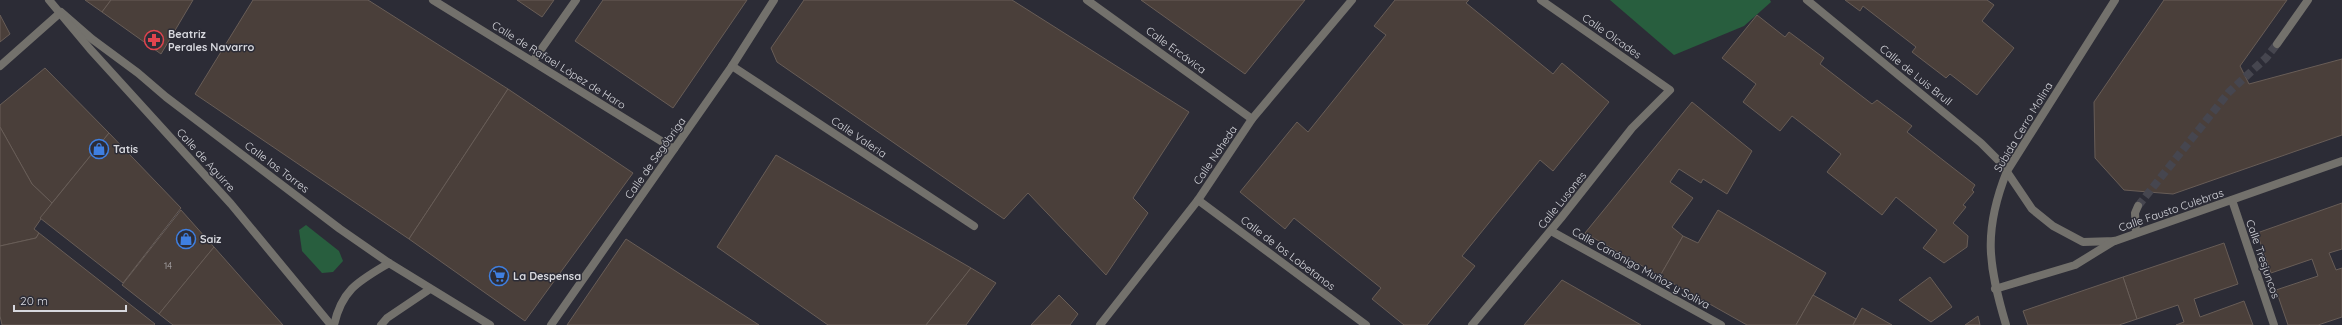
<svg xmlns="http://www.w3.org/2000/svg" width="2342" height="325" viewBox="0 0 2342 325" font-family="Quicksand,sans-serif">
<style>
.green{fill:#285e3e}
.building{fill:#4a3f3a;stroke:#685d57}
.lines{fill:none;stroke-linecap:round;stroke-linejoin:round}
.pedestrian-tunnel{stroke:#46464f;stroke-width:8;stroke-dasharray:8 4;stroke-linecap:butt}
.pedestrian{stroke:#73716c;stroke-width:8}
.minor{stroke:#73716c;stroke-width:8}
.tertiary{stroke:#73716c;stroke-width:8}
.labels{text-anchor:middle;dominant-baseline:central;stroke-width:3;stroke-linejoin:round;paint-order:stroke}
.number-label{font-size:9px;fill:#b4b2b5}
.poi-label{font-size:11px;font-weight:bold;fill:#d7d8de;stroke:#2c2c36;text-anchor:start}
.street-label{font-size:11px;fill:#d7d8de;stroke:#2c2c36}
</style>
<rect width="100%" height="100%" fill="#2c2c36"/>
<g class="green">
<path d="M 1610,0 L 1770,0 L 1771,2 L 1744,26 L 1674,55 Z"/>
<path d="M 306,225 L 339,251 L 343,261 L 333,272 L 322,273 L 302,251 L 299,230 Z"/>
</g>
<g class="building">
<path d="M 85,0 L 111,0 L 102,12 Z"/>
<path d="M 111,0 L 193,0 L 161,54 L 102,12 Z"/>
<path d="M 253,0 L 368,0 L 508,89 L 409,239 L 195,94 Z"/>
<path d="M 517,0 L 554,0 L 542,17 Z"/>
<path d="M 603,0 L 747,0 L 673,108 L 575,41 Z"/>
<path d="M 804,0 L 1012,0 L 1189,112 L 1133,198 L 1148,213 L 1106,275 L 1028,193 L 1004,219 L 777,62 L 771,48 Z"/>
<path d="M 1141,0 L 1305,0 L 1245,74 Z"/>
<path d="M 1395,0 L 1469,0 L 1466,3 L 1553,74 L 1562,63 L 1609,102 L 1553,171 L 1540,160 L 1462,256 L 1475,266 L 1427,325 L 1404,325 L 1372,299 L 1381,288 L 1294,218 L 1285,229 L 1240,192 L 1297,122 L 1308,132 L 1386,35 L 1374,26 Z"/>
<path d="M 1845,0 L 1987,0 L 1994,5 L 1982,21 L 2014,48 L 1977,95 L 1950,74 L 1946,78 L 1912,52 L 1916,47 L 1863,6 L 1860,11 Z"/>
<path d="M 2164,0 L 2287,0 L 2240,66 L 2249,84 L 2342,59 L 2342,135 L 2173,194 L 2124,190 L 2095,158 L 2094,102 Z"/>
<path d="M 0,15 L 10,34 L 0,42 Z"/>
<path d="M 1757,15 L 1785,37 L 1789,32 L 1824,58 L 1820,64 L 1872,104 L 1877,100 L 1912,126 L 1907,132 L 1975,185 L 1972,190 L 1974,192 L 1963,205 L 1966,207 L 1953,223 L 1968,236 L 1967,247 L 1944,263 L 1923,248 L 1937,230 L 1896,197 L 1882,215 L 1827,172 L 1841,154 L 1792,116 L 1780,131 L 1743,102 L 1756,84 L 1722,58 Z"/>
<path d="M 45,68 L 109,133 L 52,203 L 32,184 L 0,127 L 0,105 Z"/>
<path d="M 508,89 L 633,173 L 525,321 L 409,239 Z"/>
<path d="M 1692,102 L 1752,151 L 1727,194 L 1703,179 L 1701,183 L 1679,169 L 1670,182 L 1693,198 L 1672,227 L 1683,236 L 1660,276 L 1585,233 Z"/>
<path d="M 0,127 L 32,184 L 52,203 L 34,229 L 39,233 L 36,238 L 0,246 Z"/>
<path d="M 109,133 L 181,208 L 123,283 L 40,218 Z"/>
<path d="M 776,155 L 971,268 L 926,325 L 828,325 L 717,247 Z"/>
<path d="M 2342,203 L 2342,249 L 2329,253 L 2336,270 L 2342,268 L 2342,317 L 2318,325 L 2288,325 L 2276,290 L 2318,276 L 2312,259 L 2271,273 L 2257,233 Z"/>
<path d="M 181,210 L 214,247 L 159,314 L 122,285 Z"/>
<path d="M 1718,210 L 1826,273 L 1796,325 L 1747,325 L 1660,276 L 1683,236 L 1698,243 Z"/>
<path d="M 39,233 L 155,324 L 154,325 L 2,325 L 0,316 L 0,246 L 36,238 Z"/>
<path d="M 626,239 L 759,325 L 567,325 Z"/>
<path d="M 2224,243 L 2238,284 L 2194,299 L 2200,317 L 2244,301 L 2253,325 L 2176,325 L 2184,322 L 2178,305 L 2137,319 L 2123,277 Z"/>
<path d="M 214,247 L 283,325 L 173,325 L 159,314 Z"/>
<path d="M 971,268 L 996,283 L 966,325 L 926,325 Z"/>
<path d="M 1930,277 L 1952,307 L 1931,322 L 1899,300 Z"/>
<path d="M 2123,277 L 2137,319 L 2119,325 L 2028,325 L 2023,311 Z"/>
<path d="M 1562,280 L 1641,325 L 1524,325 Z"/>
<path d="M 1059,295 L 1078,314 L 1070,325 L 1031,325 Z"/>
<path d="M 1813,295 L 1856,319 L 1853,325 L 1796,325 Z"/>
<path d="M 1862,308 L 1892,325 L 1853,325 Z"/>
<path d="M 1978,316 L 1980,325 L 1965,325 Z"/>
</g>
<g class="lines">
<path class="pedestrian-tunnel" d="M 2138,206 L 2229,92 L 2266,58 L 2277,44"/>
<g class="pedestrian">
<path d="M 2277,44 L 2308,0"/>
<path d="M 533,61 L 576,0"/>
<path d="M 2136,233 L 2135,213 L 2138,206"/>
</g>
<g class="minor">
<path d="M 433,0 L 674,149"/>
<path d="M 1087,0 L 1252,119"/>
<path d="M 1807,0 L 1981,143 L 2001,163 L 2032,209 L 2053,226 L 2083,242 L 2115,241 L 2342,161"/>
<path d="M 0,66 L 61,12 L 92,39 L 138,73 L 166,97 L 340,229 L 389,263 L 490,325"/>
<path d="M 732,66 L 974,226"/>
<path d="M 1198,200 L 1366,325"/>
<path d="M 2232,200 L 2274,325"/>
<path d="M 1551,231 L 1721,325"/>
<path d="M 1995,289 L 2075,265 L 2114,241"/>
<path d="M 334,325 C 342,289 359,281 389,263"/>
<path d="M 381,325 L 387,318 L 430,289"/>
<path d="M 551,325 L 732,66 L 774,0"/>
<path d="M 1100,325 L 1198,200 L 1252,119 L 1352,0"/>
<path d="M 1472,325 L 1561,218 L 1632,128 L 1670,90 L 1541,0"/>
<path d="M 2006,325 C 1988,264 1983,231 2007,171 L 2115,0"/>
</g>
<path class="tertiary" d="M 49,0 L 90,49 L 231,204 L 331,325"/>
</g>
<defs>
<g id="pharmacy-ring" transform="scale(1)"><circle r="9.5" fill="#2c2c36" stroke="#e0444e" stroke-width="1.5"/><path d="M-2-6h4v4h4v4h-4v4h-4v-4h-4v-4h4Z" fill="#e0444e"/></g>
<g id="shop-ring" transform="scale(1)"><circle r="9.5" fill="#2c2c36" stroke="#3f7fe0" stroke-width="1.5"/><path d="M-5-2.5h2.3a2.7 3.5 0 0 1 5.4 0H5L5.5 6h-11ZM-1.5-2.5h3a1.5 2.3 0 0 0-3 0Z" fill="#3f7fe0"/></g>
<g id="supermarket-ring" transform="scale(1)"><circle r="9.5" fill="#2c2c36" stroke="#3f7fe0" stroke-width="1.5"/><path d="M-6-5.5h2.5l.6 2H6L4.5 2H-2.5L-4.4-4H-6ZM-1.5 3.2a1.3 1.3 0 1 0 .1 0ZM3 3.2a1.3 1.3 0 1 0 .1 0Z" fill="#3f7fe0"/></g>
</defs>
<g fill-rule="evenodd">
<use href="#pharmacy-ring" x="154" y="40"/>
<use href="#shop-ring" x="99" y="149"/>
<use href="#shop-ring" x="186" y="239"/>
<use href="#supermarket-ring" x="499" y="276"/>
</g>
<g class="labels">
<g class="number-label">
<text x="168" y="265">14</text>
</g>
<g class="poi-label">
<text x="168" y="34">Beatriz<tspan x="168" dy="13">Perales Navarro</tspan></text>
<text x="113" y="149">Tatis</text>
<text x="200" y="239">Saiz</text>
<text x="513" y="276">La Despensa</text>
</g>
<g class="street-label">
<text transform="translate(1612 36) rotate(35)">Calle Olcades</text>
<text transform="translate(1176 50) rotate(36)">Calle Ercávica</text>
<text transform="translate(559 65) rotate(32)">Calle de Rafael López de Haro</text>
<text transform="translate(1916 75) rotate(39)">Calle de Luis Brull</text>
<text transform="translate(2023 127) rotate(-59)">Subida Cerro Molina</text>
<text transform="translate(859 137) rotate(34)">Calle Valeria</text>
<text transform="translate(1215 155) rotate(-56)">Calle Noheda</text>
<text transform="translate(655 158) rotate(-55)">Calle de Segóbriga</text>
<text transform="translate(206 160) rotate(48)">Calle de Aguirre</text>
<text transform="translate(277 167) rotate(37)">Calle las Torres</text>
<text transform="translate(1562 200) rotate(-51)">Calle Lusones</text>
<text transform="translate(2171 210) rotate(-19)">Calle Fausto Culebras</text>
<text transform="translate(1288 253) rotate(37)">Calle de los Lobetanos</text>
<text transform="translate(2263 259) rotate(71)">Calle Tresjuncos</text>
<text transform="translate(1641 268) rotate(29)">Calle Canónigo Muñoz y Soliva</text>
</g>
</g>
<path d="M14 305v6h112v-6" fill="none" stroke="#d7d8de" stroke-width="2"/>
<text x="20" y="305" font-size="12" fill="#d7d8de" stroke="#2c2c36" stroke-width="3" paint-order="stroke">20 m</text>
</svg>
